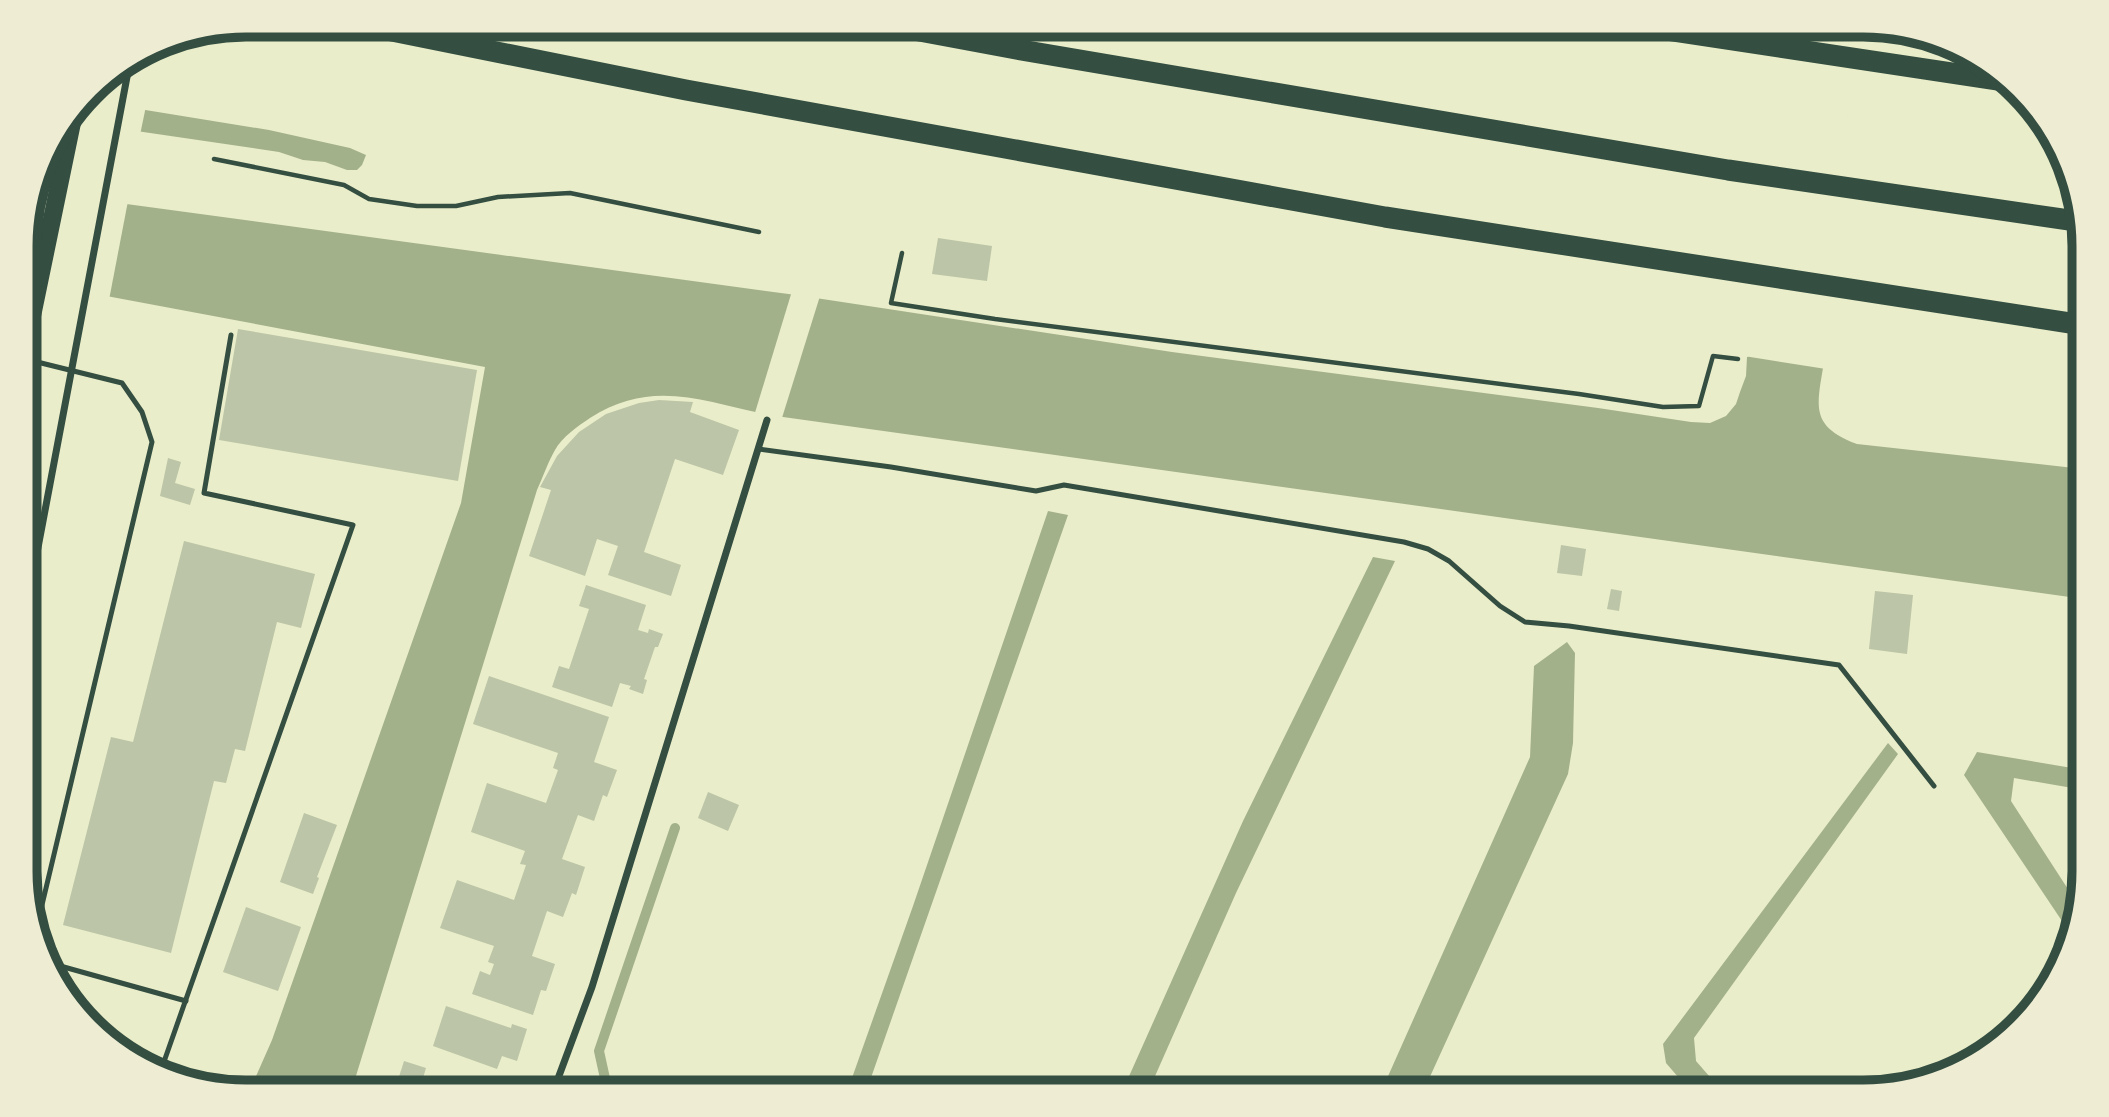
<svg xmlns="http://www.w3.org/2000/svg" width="2109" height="1117" viewBox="0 0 2109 1117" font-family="'Roboto Condensed',sans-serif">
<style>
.water{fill:#a3b18a}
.pier{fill:#e9edc9}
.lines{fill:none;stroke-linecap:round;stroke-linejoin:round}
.stream{stroke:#a3b18a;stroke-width:10}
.building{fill:#bcc5a7}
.path{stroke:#344e41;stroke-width:4.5}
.service{stroke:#344e41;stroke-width:5}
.minor{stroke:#344e41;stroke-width:7}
.primary{stroke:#344e41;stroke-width:18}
.motorway{stroke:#344e41;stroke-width:21}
.rim{fill:none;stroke:#344e41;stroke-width:9}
</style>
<rect width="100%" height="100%" fill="#e9edc9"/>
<g class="water">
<path d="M 84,100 L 269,130 L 350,148 L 366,155 L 362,165 L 357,170 L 347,170 L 325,162 L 303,160 L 279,152 L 68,121 Z"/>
<path d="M 119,203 L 796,295 L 1172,352 L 1598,408 L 1691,422 L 1710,423 L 1726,416 L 1736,404 L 1740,392 L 1746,376 L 1747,357 L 1757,352 L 1824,362 C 1817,406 1809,426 1857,444 L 2083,469 L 2084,599 L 783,417 C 713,407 658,374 590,418 C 578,426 562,437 555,450 C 548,462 543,477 537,490 L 351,1092 L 249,1092 L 272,1040 L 461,503 L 485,367 L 101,295 L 25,231 Z"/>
<path d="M 1048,511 L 1068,515 L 866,1092 L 847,1092 L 913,906 Z"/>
<path d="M 1373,557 L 1395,561 L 1236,893 L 1148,1092 L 1122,1092 L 1243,821 Z"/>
<path d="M 1567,642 L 1575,653 L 1573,743 L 1568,774 L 1423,1092 L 1381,1092 L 1530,757 L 1534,666 Z"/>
<path d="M 1888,743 L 1898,754 L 1694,1038 L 1696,1061 L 1723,1092 L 1691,1092 L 1666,1063 L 1663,1044 Z"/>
<path d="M 1977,752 L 2084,770 L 2084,790 L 2014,778 L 2011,801 L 2077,903 L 2070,933 L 1964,775 Z"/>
</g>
<g class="pier">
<path d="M 1818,25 L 1861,25 L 1811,357 L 1826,360 L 1826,369 L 1744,356 L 1756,348 L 1769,350 Z"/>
<path d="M 86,97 L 146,106 L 140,135 L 66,123 Z"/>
<path d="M 37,187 L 128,201 L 109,300 L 25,288 L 25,231 Z"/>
<path d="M 792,291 L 820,296 L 781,421 L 759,417 L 754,416 Z"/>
</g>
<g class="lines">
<path class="stream" d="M 608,1092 L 599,1051 L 675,828"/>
</g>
<g class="building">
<path d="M 938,238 L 992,246 L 987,281 L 932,274 Z"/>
<path d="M 238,329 L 477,370 L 458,481 L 219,440 Z"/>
<path d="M 659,400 L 693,402 L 690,412 L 739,430 L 723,475 L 675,459 L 644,552 L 681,565 L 671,596 L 608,575 L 618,546 L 597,539 L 585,576 L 529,556 L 551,490 L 540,487 L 557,456 L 579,432 L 606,414 L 639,403 Z"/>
<path d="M 168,458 L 181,462 L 175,483 L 195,489 L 190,505 L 160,496 Z"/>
<path d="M 184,541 L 315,574 L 301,628 L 277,622 L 245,751 L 235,749 L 226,783 L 214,781 L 171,953 L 63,925 L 111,737 L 133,742 Z"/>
<path d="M 1561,545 L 1586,549 L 1582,576 L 1557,573 Z"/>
<path d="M 586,585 L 646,605 L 638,630 L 648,633 L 649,629 L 663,634 L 658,647 L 655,647 L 644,679 L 647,680 L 643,694 L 629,689 L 631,686 L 620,683 L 612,707 L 552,687 L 559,666 L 569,669 L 589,609 L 579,606 Z"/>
<path d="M 1611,589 L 1622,591 L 1619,611 L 1607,609 Z"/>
<path d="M 1875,591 L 1913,595 L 1907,654 L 1869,649 Z"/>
<path d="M 489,676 L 609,717 L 594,762 L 617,770 L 607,797 L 603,795 L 594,821 L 578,815 L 562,859 L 585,867 L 576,895 L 572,893 L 563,917 L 547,911 L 532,956 L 555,964 L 546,991 L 541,990 L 533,1015 L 472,994 L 480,971 L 490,975 L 494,964 L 488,962 L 494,946 L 440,928 L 457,880 L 514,900 L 526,865 L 520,864 L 525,851 L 471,832 L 487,783 L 546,803 L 558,770 L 553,768 L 558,753 L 473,724 Z"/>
<path d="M 708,792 L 739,805 L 728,831 L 698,818 Z"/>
<path d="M 304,813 L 337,825 L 317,877 L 319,878 L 313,894 L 280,882 Z"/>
<path d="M 246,907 L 301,927 L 278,991 L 223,972 Z"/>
<path d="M 446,1006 L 511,1028 L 512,1024 L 527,1029 L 517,1061 L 502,1056 L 497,1069 L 433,1046 Z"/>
<path d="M 404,1061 L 426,1068 L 420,1088 L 398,1080 Z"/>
<path d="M 475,1083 L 502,1092 L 472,1092 Z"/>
</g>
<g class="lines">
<g class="path">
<path d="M 214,159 L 344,185 L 369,199 L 417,206 L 456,206 L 498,197 L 570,193 L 759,232"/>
<path d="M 902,253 L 891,303 L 995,319 L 1579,394 L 1663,407 L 1699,406 L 1713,356 L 1738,359"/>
</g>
<g class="service">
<path d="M 25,359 L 122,383 L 142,412 L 152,442 L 37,926"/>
<path d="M 759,449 L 891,467 L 1036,491 L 1064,485 L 1404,542 L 1428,549 L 1449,561 L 1500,606 L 1525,622 L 1569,626 L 1839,665 L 1934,786"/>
<path d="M 53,964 L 186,1001"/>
<path d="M 160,1073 L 353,525 L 204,493 L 231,335"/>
</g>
<g class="minor">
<path d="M 26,611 L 130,61"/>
<path d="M 553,1092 L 592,987 L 767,420"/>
</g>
<path class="primary" d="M 25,350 L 74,113"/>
<g class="motorway">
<path d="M 362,25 L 686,90 L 1385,217 L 2083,325"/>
<path d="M 887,25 L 1021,50 L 1728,170 L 2083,222"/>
<path d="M 1634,25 L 1998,80"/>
</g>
</g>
<path d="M0 0H2109V1117H0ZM246 37H1863A209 209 0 0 1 2072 246V871A209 209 0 0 1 1863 1080H246A209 209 0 0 1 37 871V246A209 209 0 0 1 246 37Z" fill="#eeecd3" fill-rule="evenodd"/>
<path class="rim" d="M246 37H1863A209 209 0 0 1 2072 246V871A209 209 0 0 1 1863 1080H246A209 209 0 0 1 37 871V246A209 209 0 0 1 246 37Z"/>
</svg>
